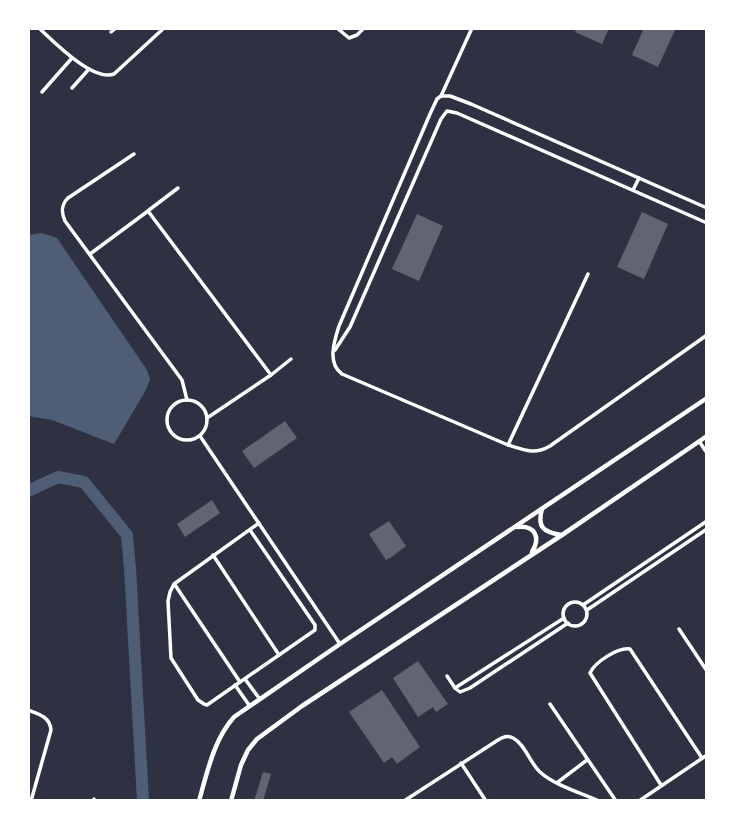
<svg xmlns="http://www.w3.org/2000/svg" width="735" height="829" viewBox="0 0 735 829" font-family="'PT Sans',sans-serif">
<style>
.water{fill:#4f5d75}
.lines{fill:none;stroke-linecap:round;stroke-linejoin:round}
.river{stroke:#4f5d75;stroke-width:12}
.building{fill:#626471}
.minor{stroke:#fff;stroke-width:3.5}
.tertiary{stroke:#fff;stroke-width:4.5}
</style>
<rect width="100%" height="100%" fill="#2d3142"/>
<path class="water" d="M 42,233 L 57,238 L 147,370 L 150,379 L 146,390 L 114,444 L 52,420 L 28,416 L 28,235 Z"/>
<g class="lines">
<path class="river" d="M 28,491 L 58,477 L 84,482 L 127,535 L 130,568 L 143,801"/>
</g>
<g class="building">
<path d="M 577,28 L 609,28 L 602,44 L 575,32 Z"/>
<path d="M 644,28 L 676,28 L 658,67 L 632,55 Z"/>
<path d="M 642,212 L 668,224 L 644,279 L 617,267 Z"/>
<path d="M 417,214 L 443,226 L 419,281 L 392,269 Z"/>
<path d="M 285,421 L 297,438 L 254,468 L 242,451 Z"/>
<path d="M 212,500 L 220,513 L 185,537 L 177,524 Z"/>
<path d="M 389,521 L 406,546 L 389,559 L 389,558 L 386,560 L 369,534 Z"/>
<path d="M 418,661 L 448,704 L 436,712 L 433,707 L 418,717 L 393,678 Z"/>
<path d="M 382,690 L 420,747 L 397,764 L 392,757 L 384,763 L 349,712 Z"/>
<path d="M 263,772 L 271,774 L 263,801 L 254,801 Z"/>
</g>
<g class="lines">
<g class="minor">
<path d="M 39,28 C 54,42 93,82 114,74 L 164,28"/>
<path d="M 337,28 L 349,38 L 357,35 L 364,28"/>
<path d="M 472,28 L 441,96 L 437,99 L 430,114 L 339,326 C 334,342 327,363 342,374 L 508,445 C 524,450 535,455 550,446 L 707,335"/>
<path d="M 111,32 L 116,28"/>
<path d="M 72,88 L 89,69"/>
<path d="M 42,92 L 72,58"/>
<path d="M 441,96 L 450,96 L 471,104 L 707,208"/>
<path d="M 134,154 L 68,198 C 61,205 61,212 65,221 L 182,380 L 187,400"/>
<path d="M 633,190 L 639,178"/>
<path d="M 149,210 L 178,188"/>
<path d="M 90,254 L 148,211 L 271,375 L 207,418"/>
<path d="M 335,350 L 350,327 L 441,119 L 447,111 L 457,113 L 707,223"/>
<path d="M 271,375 L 291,359"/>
<circle cx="187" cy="420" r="20"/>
<path d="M 200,436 L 340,644"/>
<path d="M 699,441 L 707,453"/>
<path d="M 508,445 L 588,274"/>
<path d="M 250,530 L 315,625 L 315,630 L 207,705 L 204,704 L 198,700 L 171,658 L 168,601 L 170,592 L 174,584 L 259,523"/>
<path d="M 213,555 L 279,655"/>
<path d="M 175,585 L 240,682"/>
<circle cx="575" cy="614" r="12"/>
<path d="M 583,605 L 707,521"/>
<path d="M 587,610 L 707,529"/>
<path d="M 564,618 L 455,688 L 460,692 L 470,688 L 568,623"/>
<path d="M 679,629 L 707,671"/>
<path d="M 447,676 L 455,688"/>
<path d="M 245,679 L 259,698"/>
<path d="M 235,685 L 249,705"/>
<path d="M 550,704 L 616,801"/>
<path d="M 28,710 C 39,714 50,717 51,730 L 31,801"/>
<path d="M 461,763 L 486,801"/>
<path d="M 558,782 L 587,760"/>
<path d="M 661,785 L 590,673 C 595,662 618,647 630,649 L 702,758"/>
<path d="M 93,801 L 94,799"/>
<path d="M 404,801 L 498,740 C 503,737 507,735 513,738 C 525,744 530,763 540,772 C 554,785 581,793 599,801"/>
<path d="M 639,801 L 707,755"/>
</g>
<g class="tertiary">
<path d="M 542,509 C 537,527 543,532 561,535"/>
<path d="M 517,527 C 535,525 541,537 532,552"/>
<path d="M 199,801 C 207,773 214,739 234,717 L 340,644 L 707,398"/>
<path d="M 231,801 L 241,765 L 248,750 L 257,739 L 302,706 L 562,535 L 707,436"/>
</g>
</g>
<rect width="735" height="829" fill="none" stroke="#ffffff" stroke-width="60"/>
</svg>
